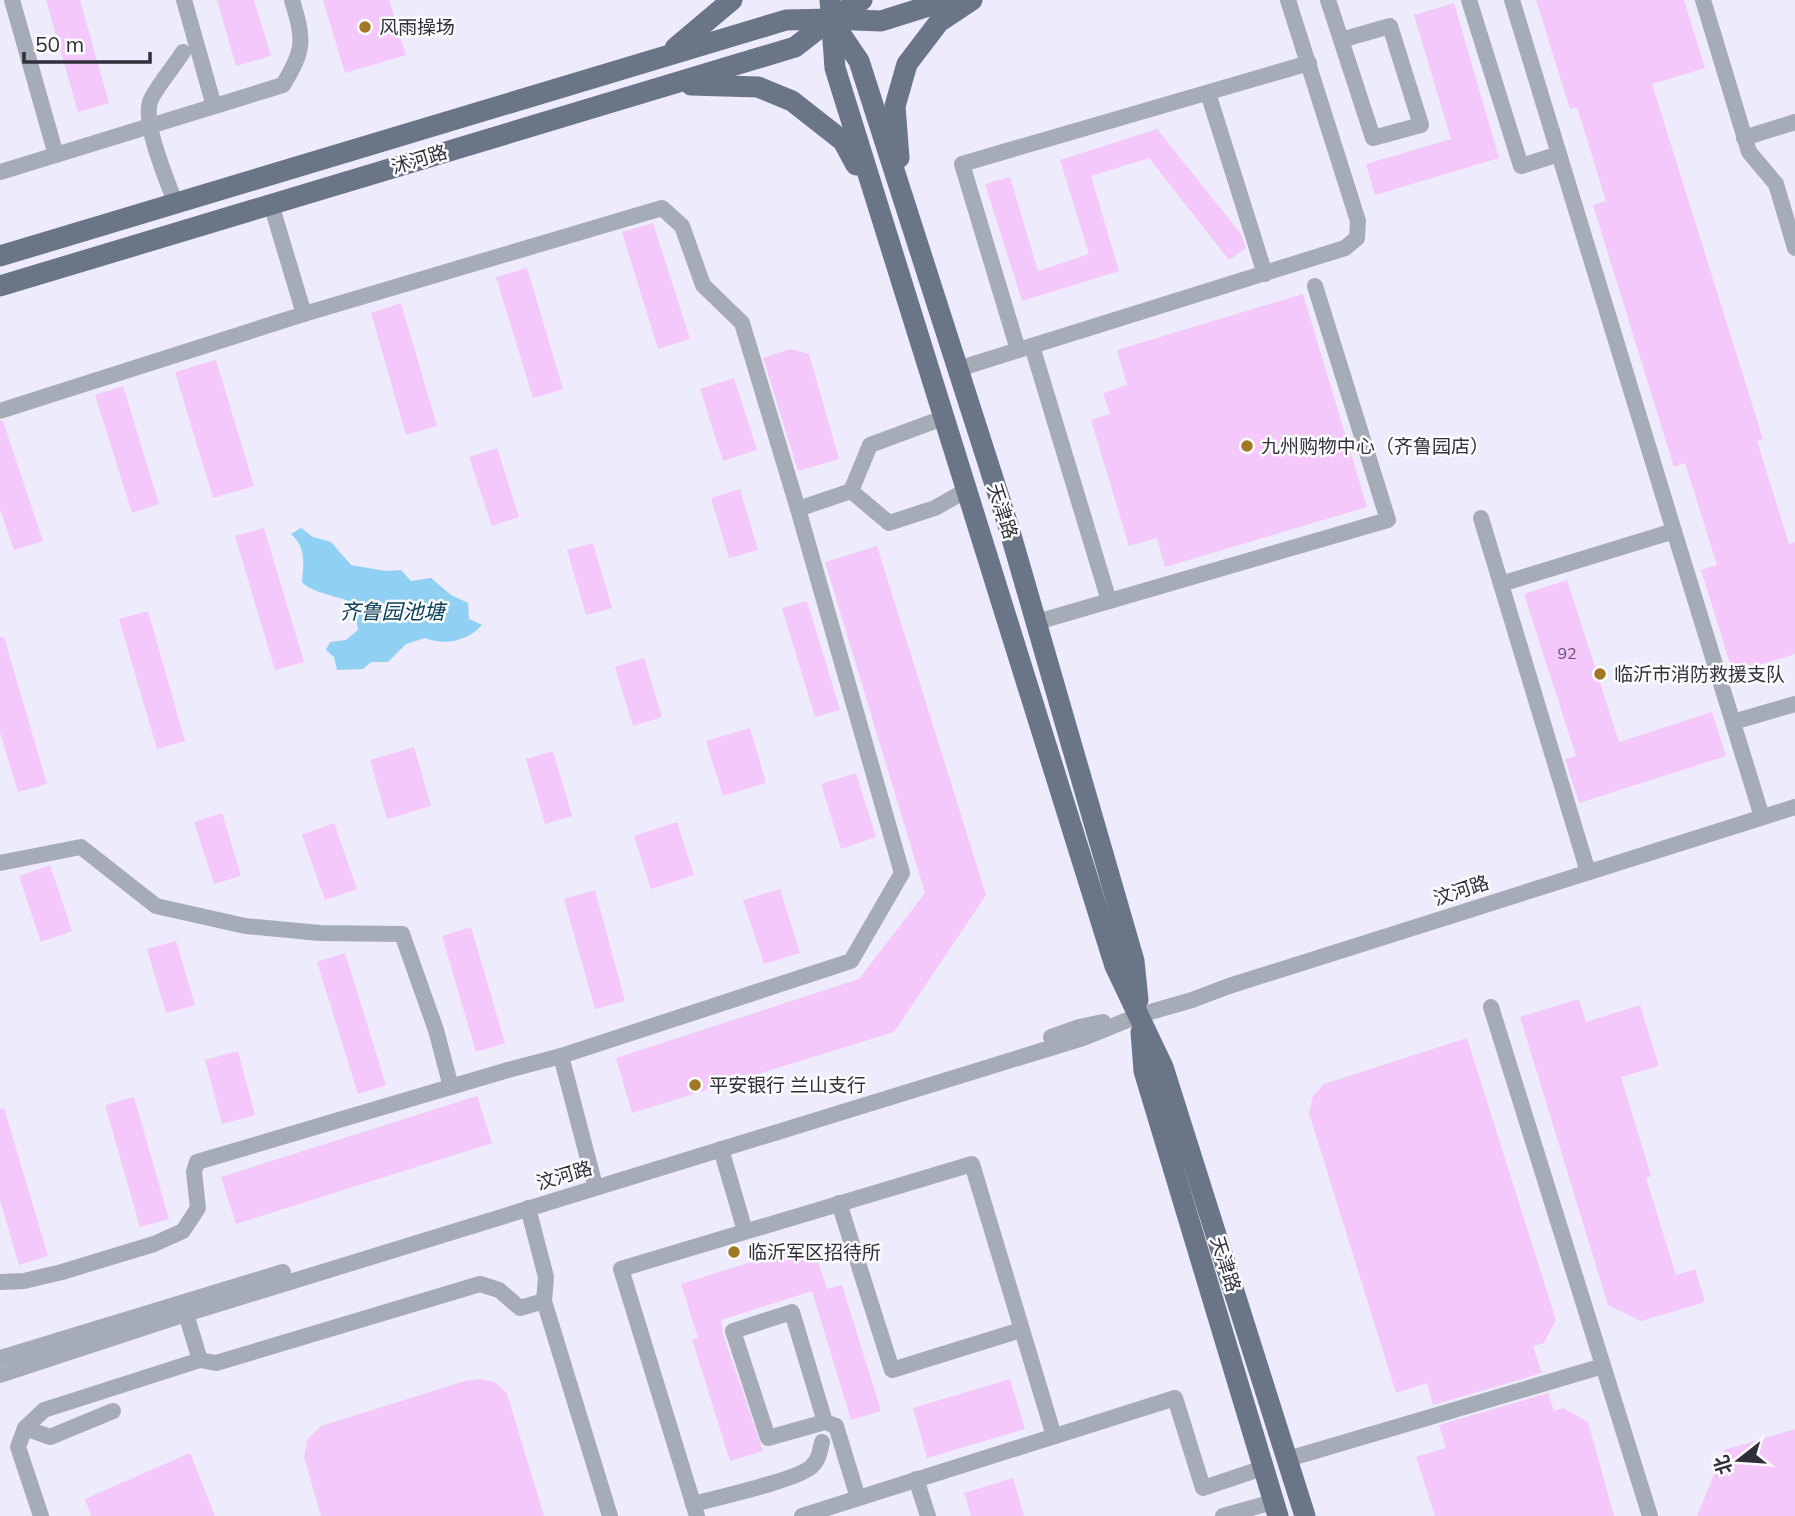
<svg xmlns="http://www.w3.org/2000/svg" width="1795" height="1516" viewBox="0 0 1795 1516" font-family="Mulish,'Noto Sans SC',sans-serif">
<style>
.water{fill:#8fd0f3}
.building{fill:#f4c8fa}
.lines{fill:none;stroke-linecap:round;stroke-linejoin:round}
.minor{stroke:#a6acb7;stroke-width:16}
.major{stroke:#6a7588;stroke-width:21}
.poi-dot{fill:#9f7725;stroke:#fbfbfb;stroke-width:2.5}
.labels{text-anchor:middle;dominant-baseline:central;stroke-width:5;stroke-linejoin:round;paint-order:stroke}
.number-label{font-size:16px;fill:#62556a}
.poi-label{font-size:19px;fill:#312f3a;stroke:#fbfbfb;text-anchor:start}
.street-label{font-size:19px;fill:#312f3a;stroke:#fbfbfb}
.water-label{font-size:21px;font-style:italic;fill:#0a4058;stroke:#fbfbfb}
</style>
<rect width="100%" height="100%" fill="#edebfc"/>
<path class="water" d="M 301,528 L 313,537 L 331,542 L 351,565 L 385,571 L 401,570 L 411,581 L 431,578 L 451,595 L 468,603 L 469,619 L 482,625 C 468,641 444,646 425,638 L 406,644 L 388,662 L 371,662 L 363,669 L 337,670 L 334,657 L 326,650 L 330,642 L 346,640 L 358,630 L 354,603 C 339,596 311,593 302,582 C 304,563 306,547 291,534 Z"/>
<g class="building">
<path d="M 46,0 L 80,0 L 109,103 L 78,112 Z"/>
<path d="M 217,0 L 254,0 L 271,56 L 236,66 Z"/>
<path d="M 323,0 L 389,0 L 406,55 L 345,73 Z"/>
<path d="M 1536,0 L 1684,0 L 1705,68 L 1652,84 L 1763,439 L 1757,441 L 1789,544 L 1795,542 L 1795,654 L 1733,673 L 1701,570 L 1717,565 L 1685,463 L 1674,467 L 1593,205 L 1606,201 L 1577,107 L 1570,109 Z"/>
<path d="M 1454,3 L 1499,158 L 1375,195 L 1366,164 L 1451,139 L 1414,15 Z"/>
<path d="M 1157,129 L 1241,234 L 1246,248 L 1229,260 L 1149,158 L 1091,176 L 1119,271 L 1022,301 L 985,184 L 1010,177 L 1038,271 L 1089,254 L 1060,160 Z"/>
<path d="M 653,223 L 690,339 L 658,349 L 622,232 Z"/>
<path d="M 527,268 L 563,389 L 533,398 L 496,277 Z"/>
<path d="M 1303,294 L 1367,507 L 1165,567 L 1157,538 L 1129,546 L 1091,420 L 1110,414 L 1103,393 L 1127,385 L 1117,350 Z"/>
<path d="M 401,303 L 437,426 L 406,435 L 371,313 Z"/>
<path d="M 790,349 L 809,354 L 839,459 L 798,471 L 763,358 Z"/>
<path d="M 216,360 L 254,486 L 213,498 L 175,372 Z"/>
<path d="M 734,378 L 757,450 L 723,461 L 700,389 Z"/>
<path d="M 123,386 L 159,504 L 132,513 L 95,395 Z"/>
<path d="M 0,421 L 3,421 L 43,541 L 14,550 L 0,509 Z"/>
<path d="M 497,448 L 519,517 L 492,526 L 469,457 Z"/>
<path d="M 740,489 L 758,550 L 729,558 L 711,498 Z"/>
<path d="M 264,528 L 304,662 L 275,670 L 235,536 Z"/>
<path d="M 593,543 L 612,608 L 586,615 L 567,550 Z"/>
<path d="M 877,546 L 986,895 L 894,1032 L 632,1113 L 616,1058 L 859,979 L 925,893 L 825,562 Z"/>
<path d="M 1567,580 L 1619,742 L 1712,712 L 1726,756 L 1579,803 L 1565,759 L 1576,756 L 1524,594 Z"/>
<path d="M 807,601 L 840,710 L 815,717 L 782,608 Z"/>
<path d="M 148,611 L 185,741 L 157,749 L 119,619 Z"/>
<path d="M 0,637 L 4,637 L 47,784 L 18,792 L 0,732 Z"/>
<path d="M 644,658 L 662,717 L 633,726 L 615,667 Z"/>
<path d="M 750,728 L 766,783 L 723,796 L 706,741 Z"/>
<path d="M 414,747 L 431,806 L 387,819 L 370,760 Z"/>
<path d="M 553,751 L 572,816 L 545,824 L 526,759 Z"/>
<path d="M 856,773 L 876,837 L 841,849 L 821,784 Z"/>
<path d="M 222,813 L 241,876 L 214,884 L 194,822 Z"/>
<path d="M 677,822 L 694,875 L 651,889 L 634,836 Z"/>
<path d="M 334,823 L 357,889 L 325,900 L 302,835 Z"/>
<path d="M 50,865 L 72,931 L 41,942 L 19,876 Z"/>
<path d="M 780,889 L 800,953 L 764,964 L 743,900 Z"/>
<path d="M 595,890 L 625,1001 L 595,1009 L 564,899 Z"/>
<path d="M 471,927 L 505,1043 L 476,1052 L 442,936 Z"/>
<path d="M 176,941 L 195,1005 L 166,1013 L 147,949 Z"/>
<path d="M 345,953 L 386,1085 L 358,1094 L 317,962 Z"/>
<path d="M 1579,999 L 1586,1022 L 1640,1005 L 1659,1066 L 1621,1077 L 1651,1176 L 1646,1178 L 1676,1275 L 1695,1269 L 1705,1302 L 1641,1321 L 1608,1305 L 1520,1017 Z"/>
<path d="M 1467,1038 L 1556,1320 L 1544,1343 L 1533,1346 L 1542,1373 L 1433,1405 L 1427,1383 L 1396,1393 L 1309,1113 L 1313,1096 L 1324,1084 Z"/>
<path d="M 238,1051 L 255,1115 L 222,1124 L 205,1060 Z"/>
<path d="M 477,1096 L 492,1143 L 236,1224 L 221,1177 Z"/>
<path d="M 134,1097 L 169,1219 L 140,1227 L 105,1105 Z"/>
<path d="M 4,1108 L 48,1256 L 19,1265 L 0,1200 L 0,1109 Z"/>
<path d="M 812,1243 L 827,1289 L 842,1285 L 881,1411 L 851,1420 L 812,1291 L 721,1320 L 723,1334 L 763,1451 L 730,1461 L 692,1339 L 698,1338 L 681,1284 Z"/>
<path d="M 480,1379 L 495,1382 L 507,1394 L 544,1516 L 321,1516 L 304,1457 L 307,1440 L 321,1426 L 465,1381 Z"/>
<path d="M 1010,1379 L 1025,1429 L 927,1458 L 913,1408 Z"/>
<path d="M 1548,1393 L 1554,1411 L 1563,1408 L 1588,1422 L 1614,1516 L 1435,1516 L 1416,1457 L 1446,1448 L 1439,1425 Z"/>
<path d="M 1795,1429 L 1795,1516 L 1697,1516 L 1724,1450 Z"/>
<path d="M 190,1453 L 215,1516 L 91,1516 L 85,1499 Z"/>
<path d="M 1013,1478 L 1024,1516 L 971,1516 L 964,1493 Z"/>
</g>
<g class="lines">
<g class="minor">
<path d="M 12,0 L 56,155"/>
<path d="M 184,0 L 214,106"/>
<path d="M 1328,0 L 1373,138 L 1421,125 L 1390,26 L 1341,40"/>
<path d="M 1469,0 L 1521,166 L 1559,154"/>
<path d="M 1512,0 L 1674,531"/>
<path d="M 1703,0 L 1749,152 L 1776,184 L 1795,248"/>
<path d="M 1208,93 L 1265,274"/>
<path d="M 1744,138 L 1795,122"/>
<path d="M 0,172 L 283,85 C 305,49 304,40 292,0"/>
<path d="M 175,202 C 167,180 143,125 150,102 C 153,91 176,64 183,52"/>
<path d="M 271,204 L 304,314"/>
<path d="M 1032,346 L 1109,601"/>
<path d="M 1018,350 L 962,164 L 1309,63"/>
<path d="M 958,369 L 1345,248 L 1357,238 L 1358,221 L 1288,0"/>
<path d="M 0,411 L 304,314 L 662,208 L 682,226 L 703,285 L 742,323 L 798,509"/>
<path d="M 851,491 L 870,445 L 943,418"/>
<path d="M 1481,518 L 1588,872"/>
<path d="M 1501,584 L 1674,531 L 1762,817"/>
<path d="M 1037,622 L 1388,520 L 1315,286"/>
<path d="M 1733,722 L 1795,704"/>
<path d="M 0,863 L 81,847 L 156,906 L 245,926 L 320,933 L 402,934 L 436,1030 L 451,1087"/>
<path d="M 1491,1007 L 1650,1516"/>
<path d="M 1051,1037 L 1079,1027 L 1103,1022"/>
<path d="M 721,1149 L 745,1231"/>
<path d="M 593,1178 L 561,1056 L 851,961 L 902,873 L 798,509 L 851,491 L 889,523 L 935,508 L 965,491"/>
<path d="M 839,1203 L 892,1370 L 1021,1330"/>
<path d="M 528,1208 L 546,1277 L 544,1301 L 610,1516"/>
<path d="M 0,1282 L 24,1281 L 62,1272 L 154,1244 L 183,1231 L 198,1208 L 194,1172 L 197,1162 L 508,1070 L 561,1056"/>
<path d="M 0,1358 L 283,1272"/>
<path d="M 200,1360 L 216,1363 L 480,1284 L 499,1290 L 520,1308 L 544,1301"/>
<path d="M 0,1375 L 186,1314 L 1083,1038 L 1140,1015 L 1192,1000 L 1229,986 L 1795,807"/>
<path d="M 825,1422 L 792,1312 L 733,1331 L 768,1438 L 825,1422 L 836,1426 L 858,1498"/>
<path d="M 25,1428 L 50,1437 L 113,1411"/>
<path d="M 1288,1459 L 1603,1366"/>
<path d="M 916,1479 L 928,1516"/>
<path d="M 693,1504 C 716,1498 797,1480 811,1467 C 819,1460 820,1451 822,1442"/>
<path d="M 41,1516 L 18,1447 L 25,1428 L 44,1410 L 200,1360 L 186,1314"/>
<path d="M 697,1516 L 621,1269 L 972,1164 L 1054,1436"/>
<path d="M 802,1516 L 1175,1398 L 1203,1488 L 1263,1468"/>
<path d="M 1223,1516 L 1273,1502"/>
</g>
<g class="major">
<path d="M 830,0 L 835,68 L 1115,966 L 1163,1067 L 1305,1516"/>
<path d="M 832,21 L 859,61 L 1008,525 L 1134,961 L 1138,1000"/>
<path d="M 675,48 L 732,0"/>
<path d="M 691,85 L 758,87 L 792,101 L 843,141 L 856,165"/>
<path d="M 899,158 L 895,106 L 907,64 L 939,22 L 972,0"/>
<path d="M 0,256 L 786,20 L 831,19 L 881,21 L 948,0"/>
<path d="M 0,286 L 795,47 L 831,19 L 862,0"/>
<path d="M 1141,1032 L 1144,1071 L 1278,1516"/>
</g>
</g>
<g class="poi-dot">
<circle cx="365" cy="27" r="7"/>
<circle cx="1247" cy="446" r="7"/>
<circle cx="1600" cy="674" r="7"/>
<circle cx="695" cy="1085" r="7"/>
<circle cx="734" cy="1252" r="7"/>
</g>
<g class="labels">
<g class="number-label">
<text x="1567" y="653">92</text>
</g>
<g class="poi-label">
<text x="379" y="27">风雨操场</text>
<text x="1261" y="446">九州购物中心（齐鲁园店）</text>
<text x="1614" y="674">临沂市消防救援支队</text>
<text x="709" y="1085">平安银行 兰山支行</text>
<text x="748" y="1252">临沂军区招待所</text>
</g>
<g class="street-label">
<text transform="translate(419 159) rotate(-17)">沭河路</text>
<text transform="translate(1003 511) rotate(72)">天津路</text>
<text transform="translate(1461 890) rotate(-18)">汶河路</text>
<text transform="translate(564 1175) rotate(-17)">汶河路</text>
<text transform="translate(1226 1264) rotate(72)">天津路</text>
</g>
<g class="water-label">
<text x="392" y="611">齐鲁园池塘</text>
</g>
</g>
<g transform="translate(1739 1460) rotate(253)" stroke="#fbfbfb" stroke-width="5" paint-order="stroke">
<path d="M0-5L12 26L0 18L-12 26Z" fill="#312f3a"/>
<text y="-10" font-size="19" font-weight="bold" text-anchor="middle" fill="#312f3a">北</text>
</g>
<path d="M24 52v10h126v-10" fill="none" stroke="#312f3a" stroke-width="3.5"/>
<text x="35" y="52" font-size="21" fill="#312f3a" stroke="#fbfbfb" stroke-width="5" paint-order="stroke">50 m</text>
</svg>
